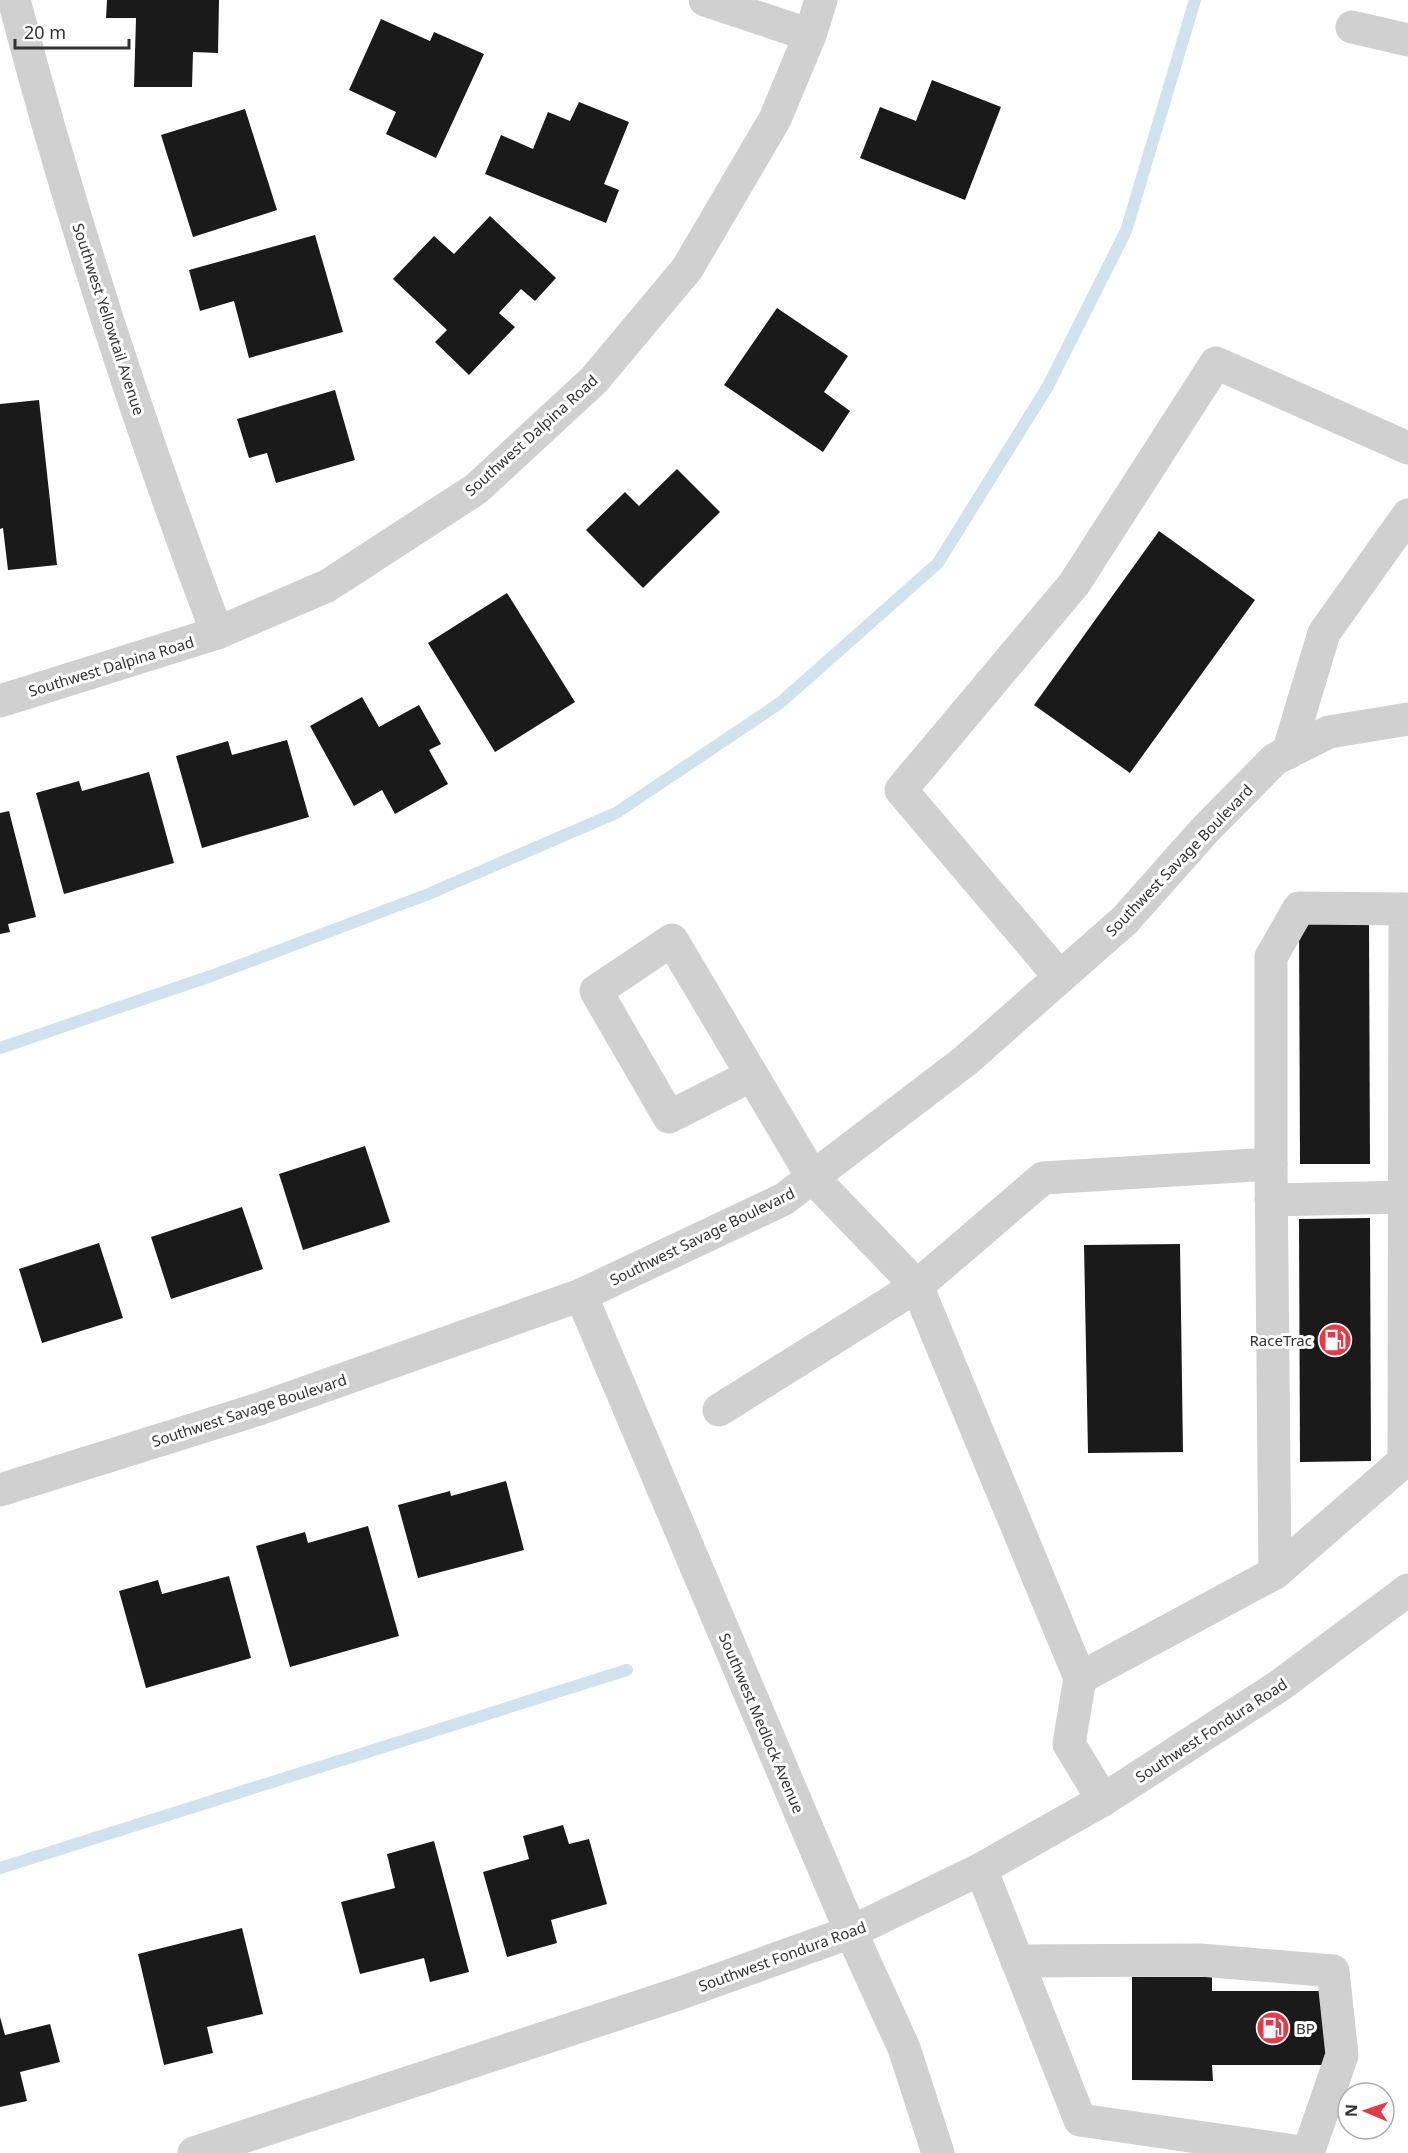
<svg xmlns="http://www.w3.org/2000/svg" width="1408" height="2153" viewBox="0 0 1408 2153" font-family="'Noto Sans',sans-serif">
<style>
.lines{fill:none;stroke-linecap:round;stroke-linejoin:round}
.stream{stroke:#cfe2ee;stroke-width:12}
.building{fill:#1a1a1a}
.minor{stroke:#d0d0d0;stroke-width:33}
.labels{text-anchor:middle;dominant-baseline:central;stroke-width:6;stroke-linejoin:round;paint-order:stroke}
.street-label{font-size:15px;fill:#333;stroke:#fff}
.poi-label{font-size:15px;fill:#333;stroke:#fff;text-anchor:end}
</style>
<rect width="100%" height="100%" fill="#fff"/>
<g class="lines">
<g class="stream">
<path d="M 0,1048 L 211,976 L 426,895 L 616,813 L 780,703 L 938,563 L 1048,386 L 1126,231 L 1195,0"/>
<path d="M 0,1868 C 210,1803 418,1734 627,1670"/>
</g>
</g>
<g class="building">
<path d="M 107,0 L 219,0 L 218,53 L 193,52 L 192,87 L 134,87 L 136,18 L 106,18 Z"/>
<path d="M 381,19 L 430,41 L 434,32 L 484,54 L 436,158 L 386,134 L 396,112 L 349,90 Z"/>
<path d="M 932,80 L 1001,107 L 965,200 L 860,158 L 880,107 L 916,121 Z"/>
<path d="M 579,102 L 629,122 L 604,184 L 619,190 L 606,223 L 485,174 L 501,135 L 533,149 L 548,112 L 570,121 Z"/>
<path d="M 245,109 L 277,210 L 193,237 L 161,135 Z"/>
<path d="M 490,216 L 556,278 L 535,301 L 521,289 L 499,313 L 515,327 L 469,375 L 435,342 L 447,330 L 393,279 L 434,236 L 454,254 Z"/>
<path d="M 315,235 L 343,332 L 249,358 L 234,301 L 200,311 L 189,270 Z"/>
<path d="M 777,308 L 848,356 L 824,392 L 850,411 L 823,452 L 724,385 Z"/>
<path d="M 335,390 L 355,460 L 276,483 L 267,453 L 249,458 L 237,419 Z"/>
<path d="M 39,400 L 57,565 L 8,570 L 3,528 L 0,529 L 0,404 Z"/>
<path d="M 677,469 L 720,512 L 643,588 L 586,530 L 625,492 L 639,506 Z"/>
<path d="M 1159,531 L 1255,600 L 1130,773 L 1034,705 Z"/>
<path d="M 507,593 L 575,702 L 495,752 L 428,643 Z"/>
<path d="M 362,697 L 379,727 L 419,705 L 441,744 L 429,750 L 448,784 L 395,814 L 382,790 L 354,806 L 310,726 Z"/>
<path d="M 287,740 L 309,817 L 202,848 L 176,756 L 228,741 L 232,755 Z"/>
<path d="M 149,772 L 174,863 L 64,894 L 36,793 L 79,781 L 82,791 Z"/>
<path d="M 9,811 L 36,917 L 8,924 L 10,932 L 0,934 L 0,813 Z"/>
<path d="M 1369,919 L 1370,1164 L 1300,1164 L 1299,920 Z"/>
<path d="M 365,1146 L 390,1222 L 303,1250 L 279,1174 Z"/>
<path d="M 242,1207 L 263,1269 L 171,1299 L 151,1237 Z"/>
<path d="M 1370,1218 L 1371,1461 L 1300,1462 L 1299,1219 Z"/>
<path d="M 99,1243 L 123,1318 L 42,1343 L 19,1269 Z"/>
<path d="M 1180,1244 L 1183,1452 L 1088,1453 L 1084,1245 Z"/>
<path d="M 506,1481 L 524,1550 L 418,1578 L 398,1505 L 450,1491 L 451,1496 Z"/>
<path d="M 368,1526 L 399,1636 L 290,1667 L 256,1546 L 305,1532 L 308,1543 Z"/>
<path d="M 229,1576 L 251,1658 L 146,1688 L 119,1591 L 158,1580 L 162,1594 Z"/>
<path d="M 563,1825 L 569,1844 L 589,1839 L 607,1904 L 551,1920 L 557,1943 L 507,1957 L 483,1872 L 529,1859 L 523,1836 Z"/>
<path d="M 434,1841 L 469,1972 L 430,1982 L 424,1958 L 360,1974 L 341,1902 L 395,1888 L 387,1854 Z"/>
<path d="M 242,1928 L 263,2014 L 207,2027 L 213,2053 L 164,2065 L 138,1954 Z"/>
<path d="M 1132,1977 L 1212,1977 L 1212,1991 L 1334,1991 L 1334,2065 L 1212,2065 L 1213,2081 L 1132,2080 Z"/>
<path d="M 0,2017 L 5,2035 L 50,2024 L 60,2062 L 20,2072 L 27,2101 L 0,2107 Z"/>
</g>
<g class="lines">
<g class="minor">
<path d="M 14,0 C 70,214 139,426 217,633"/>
<path d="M 705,0 L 810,35"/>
<path d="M 1352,27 L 1408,40"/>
<path d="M 0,701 L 217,633 L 327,586 L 476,489 L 594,380 L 687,269 L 775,119 L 810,35 L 821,0"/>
<path d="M 1288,753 L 1324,633 L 1408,515"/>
<path d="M 1060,977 L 901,790 L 1074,584 L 1216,363 L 1408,448"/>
<path d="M 752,1075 L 669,1117 L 596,991 L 672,940 L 813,1178 L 917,1286 L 1080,1678 L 1069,1744 L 1103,1800"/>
<path d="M 1271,1164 L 1275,1573"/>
<path d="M 1271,1200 L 1408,1197"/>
<path d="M 581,1295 L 851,1932 L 904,2048 L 938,2153"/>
<path d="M 719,1410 L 917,1286 L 1043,1178 L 1271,1164 L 1271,957 L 1299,908 L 1405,909 L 1404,1461 L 1275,1573 L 1080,1678"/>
<path d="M 0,1490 L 259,1409 L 581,1295 L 784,1199 L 965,1061 L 1125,920 L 1204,831 L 1275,759 L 1329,732 L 1408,719"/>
<path d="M 981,1869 L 1080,2120 L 1308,2153"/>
<path d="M 1017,1961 L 1200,1960 L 1333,1971 L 1342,2055 L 1308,2153"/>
<path d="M 194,2153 L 678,1994 L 851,1932 L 981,1869 L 1103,1800 L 1279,1686 L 1408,1590"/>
</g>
</g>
<defs>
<g id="fuel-disc" transform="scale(1.725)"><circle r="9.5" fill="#e63946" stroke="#fff"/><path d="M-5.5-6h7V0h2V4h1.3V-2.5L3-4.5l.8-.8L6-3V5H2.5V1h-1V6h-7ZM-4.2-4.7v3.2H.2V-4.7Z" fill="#fff"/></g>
</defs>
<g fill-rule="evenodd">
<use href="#fuel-disc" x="1335" y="1340"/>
<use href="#fuel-disc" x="1273" y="2028"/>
</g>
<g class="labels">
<g class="street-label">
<text transform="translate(109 319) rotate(72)">Southwest Yellowtail Avenue</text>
<text transform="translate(531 435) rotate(-42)">Southwest Dalpina Road</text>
<text transform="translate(111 666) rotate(-17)">Southwest Dalpina Road</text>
<text transform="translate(1179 860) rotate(-46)">Southwest Savage Boulevard</text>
<text transform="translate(702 1236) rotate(-26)">Southwest Savage Boulevard</text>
<text transform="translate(249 1410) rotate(-18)">Southwest Savage Boulevard</text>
<text transform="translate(762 1723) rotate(67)">Southwest Medlock Avenue</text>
<text transform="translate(1211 1730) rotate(-33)">Southwest Fondura Road</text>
<text transform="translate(782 1956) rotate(-20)">Southwest Fondura Road</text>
</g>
<g class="poi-label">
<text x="1312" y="1340">RaceTrac</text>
<text x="1296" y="2028" text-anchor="start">BP</text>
</g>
</g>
<g transform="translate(1366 2111) rotate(272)"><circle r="28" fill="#ffffff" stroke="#adadad" stroke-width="1.5"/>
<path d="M0-4.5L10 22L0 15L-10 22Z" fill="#e63946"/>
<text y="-9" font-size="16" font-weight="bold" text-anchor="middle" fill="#333333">N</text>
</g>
<path d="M15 39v9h114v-9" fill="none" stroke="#333333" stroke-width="3"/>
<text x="24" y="39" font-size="18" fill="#333333" stroke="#ffffff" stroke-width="4.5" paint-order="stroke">20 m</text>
</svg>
